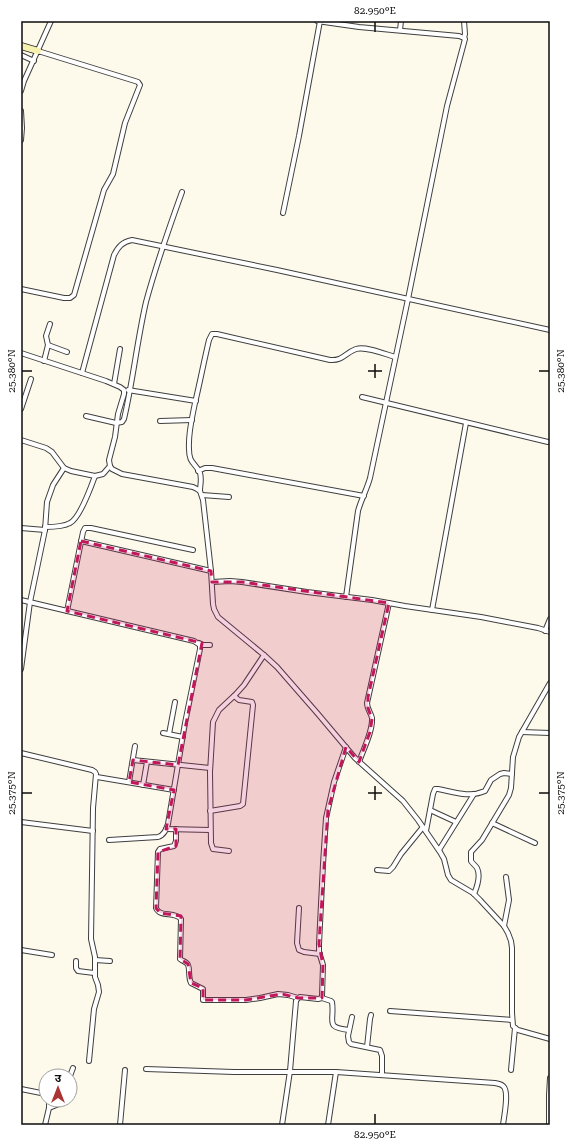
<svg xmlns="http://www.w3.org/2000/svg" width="571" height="1146" viewBox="0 0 571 1146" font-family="'Roboto Serif','Noto Sans Devanagari',serif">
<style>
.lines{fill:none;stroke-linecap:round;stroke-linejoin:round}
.street-casing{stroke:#3f3f3f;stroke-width:6}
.secondary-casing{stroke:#2e2e2e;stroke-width:8}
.street{stroke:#fff;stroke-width:4}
.secondary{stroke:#f6f1ae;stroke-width:6}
.marked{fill:#c2185b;fill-opacity:0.2;stroke:#c2185b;stroke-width:3;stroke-dasharray:8 5;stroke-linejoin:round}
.ticks{fill:none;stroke:#0c0c0c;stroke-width:1.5}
.neatline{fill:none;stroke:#0c0c0c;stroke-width:1.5}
.ticks-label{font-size:10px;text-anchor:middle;fill:#0c0c0c}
</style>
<rect width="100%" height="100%" fill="#fdfaec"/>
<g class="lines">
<g class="street-casing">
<g id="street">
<path d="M 317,21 L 359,27 L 459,36 L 464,38 L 465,39 L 447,106 L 408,299 L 370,478 C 367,489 361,500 358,511 L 346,597"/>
<path d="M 400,30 L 401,21"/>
<path d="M 464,38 L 465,34 L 464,21"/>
<path d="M 21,55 L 34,61"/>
<path d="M 21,91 L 24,81 L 51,21"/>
<path d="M 21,111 L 22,128 L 21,140"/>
<path d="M 283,213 L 299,136 L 320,21"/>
<path d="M 21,289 L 64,298 L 70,298 L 74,295 L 104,190 L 113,174 L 125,123 L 140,85 L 138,82 L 135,81 L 38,51"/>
<path d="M 48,345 L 67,352"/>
<path d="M 21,353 L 106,381 L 120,387 L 124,390 L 124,394 L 118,414 L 115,437 L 109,460 L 110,466 L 112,469 L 122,474 L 193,487 L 197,489 L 200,491 L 203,500 L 211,571 L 213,604 L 214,609 L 218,617 L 264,655 L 277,667 L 318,714 L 355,758 L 403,801 L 418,820 L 440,852 L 444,859 L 448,875 L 451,880 L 473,893 L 480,900 L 504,926 L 508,933 L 511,941 L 512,948 L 512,1013 L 513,1026 L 518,1030 L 550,1039"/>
<path d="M 44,361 L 48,345 L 46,336 L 50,324"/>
<path d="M 82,373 L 114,255 C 118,247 122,242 132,240 L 277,270 L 550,330"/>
<path d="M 114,384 L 120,349"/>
<path d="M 128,390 L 196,401"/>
<path d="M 362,397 L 548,442"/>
<path d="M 21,409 L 31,379"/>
<path d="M 86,416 L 116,423 L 122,422 L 124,419 C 133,381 137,341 146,302 C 156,265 169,228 182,192"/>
<path d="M 160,421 L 192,420"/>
<path d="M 21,440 L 46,448 L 52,452 L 64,468 L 71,471 L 95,476 L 103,474 L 110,466"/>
<path d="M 198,471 L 205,468 L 212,468 L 364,496"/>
<path d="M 200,491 C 200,485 202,479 200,473 C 195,462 189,464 189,449 C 188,433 192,418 195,403 C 200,382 204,361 209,340 L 212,334 L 217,334 L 330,360 C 343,361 345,353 356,349 C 366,346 385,354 395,357"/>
<path d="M 202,495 L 229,497"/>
<path d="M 45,527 C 53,527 63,527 70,523 C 80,518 91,487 95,476"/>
<path d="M 21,528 L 45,530"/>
<path d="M 81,541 L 211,571"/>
<path d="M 212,582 L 230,581 L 242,582 L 307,592 L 372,600 L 405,606 L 481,617 L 538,628 L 550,632"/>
<path d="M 21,600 L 194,641 L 200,645 L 200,649 L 185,723 L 168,824 C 166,830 164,835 158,837 L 109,840"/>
<path d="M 432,610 L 466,423"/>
<path d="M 67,611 L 83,532 L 85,528 L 91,528 L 193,550"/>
<path d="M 545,631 L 550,619"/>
<path d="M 199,643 L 203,645 L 210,645"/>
<path d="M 21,669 L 30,602 L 45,530 L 47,502 L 53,485 L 64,468"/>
<path d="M 522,732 L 550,733"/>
<path d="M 163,733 L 183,737"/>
<path d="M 169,734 L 175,702"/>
<path d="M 21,753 L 92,770 L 95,772 L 96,774 L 93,808 L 91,939 L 95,957 L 95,977 L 98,985 L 99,992 L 94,1009 L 89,1061"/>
<path d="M 133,760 L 210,768"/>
<path d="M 359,762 C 363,750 373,731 372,718 C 371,713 367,709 367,703 L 389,603"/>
<path d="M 97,777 L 174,790"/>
<path d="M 129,782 L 135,746"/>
<path d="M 143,785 L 147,762"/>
<path d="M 430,810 L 456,822"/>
<path d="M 210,811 L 240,806 L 243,804 L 253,705 L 252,702 L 239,700 L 234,696"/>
<path d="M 21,822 L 93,831"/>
<path d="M 492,823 L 535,843"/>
<path d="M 166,829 L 210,830"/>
<path d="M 176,829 L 176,841 L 174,846 L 160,849 L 158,852 L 156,908 C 160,918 174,911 181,919 L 180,959 C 182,961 187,962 188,965 C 190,969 188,977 191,983 L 203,989 L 203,1000 L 246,1000 L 260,998 L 278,994 L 288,995 L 298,998"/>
<path d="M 426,831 L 433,794 L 435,789 L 438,789 C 454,792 469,798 485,791 L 491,780 L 500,774 L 504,773 L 512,774"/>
<path d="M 439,850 L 474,794"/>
<path d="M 229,851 L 213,849 L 211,843 L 210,772 L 213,722 L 219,710 L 235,695 L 244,685 L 264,655"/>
<path d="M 377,870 L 389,871 L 393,867 L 401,854 L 423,827"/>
<path d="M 474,894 C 477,887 481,876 477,868 C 476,866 472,863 471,861 L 471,852 L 482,840 L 509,795 L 511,788 L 513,757 L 519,737 L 550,683"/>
<path d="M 299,908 L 297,943 L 299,950 L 304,952 L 320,954"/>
<path d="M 504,926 L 509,900 L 506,877"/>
<path d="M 21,950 L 52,955"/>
<path d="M 95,960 L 110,961"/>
<path d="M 76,961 L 76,968 L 78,971 L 94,973"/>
<path d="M 322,998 L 331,1001 L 332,1002 C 335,1022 324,1027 349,1030"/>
<path d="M 390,1011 L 512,1020"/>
<path d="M 352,1017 L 348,1036 L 349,1042 L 351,1044 L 380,1050 L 382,1056 L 382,1075"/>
<path d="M 367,1047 L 370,1019 L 371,1015"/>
<path d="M 146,1069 L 234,1072 L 336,1072 L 495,1083 C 499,1084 502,1084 504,1087 C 509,1094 504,1116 503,1125"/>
<path d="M 511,1070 L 515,1028"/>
<path d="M 70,1076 L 73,1068"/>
<path d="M 21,1089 L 41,1093 L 46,1095"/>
<path d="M 49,1108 L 59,1104 L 61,1100"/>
<path d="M 45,1125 L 49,1108 L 49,1100"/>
<path d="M 120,1125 L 125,1070"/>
<path d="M 282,1125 L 290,1071 L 296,1001 L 298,998 L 300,997 L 318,999 L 322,998 L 322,996 L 323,965 L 319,952 L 319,944 L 323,864 L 326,818 L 334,782 L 346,747"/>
<path d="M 328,1125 L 336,1072"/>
<path d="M 549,1125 L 549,1095 L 550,1078"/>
</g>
</g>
<g class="secondary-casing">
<path id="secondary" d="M 21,46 L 38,51"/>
</g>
<use href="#street" class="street"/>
<use href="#secondary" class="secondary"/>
</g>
<path class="marked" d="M 81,541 L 211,571 L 212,582 L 242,582 L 389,603 L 368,697 L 368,708 L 372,719 L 370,732 L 359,762 L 346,747 L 328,810 L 319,944 L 323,965 L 322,998 L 298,998 L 282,994 L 246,1000 L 203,1000 L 203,988 L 191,983 L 188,964 L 180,959 L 181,916 L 160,913 L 156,908 L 158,852 L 176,846 L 176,829 L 166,829 L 174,790 L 129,782 L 133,760 L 178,765 L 202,643 L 67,611 Z"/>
<path class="ticks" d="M 375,22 L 375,32M 375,364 L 375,378M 22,371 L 32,371M 368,371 L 382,371M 539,371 L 549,371M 375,786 L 375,800M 22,793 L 32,793M 368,793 L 382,793M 539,793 L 549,793M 375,1114 L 375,1124"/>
<rect width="571" height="1146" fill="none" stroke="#ffffff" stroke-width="44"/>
<g transform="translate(58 1088)"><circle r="19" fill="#ffffff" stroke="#9e9e9e"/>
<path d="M0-3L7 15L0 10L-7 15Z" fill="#ab3434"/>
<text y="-6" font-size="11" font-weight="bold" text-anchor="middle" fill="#0c0c0c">उ</text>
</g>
<rect x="22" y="22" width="527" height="1102" class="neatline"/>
<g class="ticks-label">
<text x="375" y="14">82.950°E</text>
<text transform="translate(11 371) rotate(-90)" y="4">25.380°N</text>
<text transform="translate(560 371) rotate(-90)" y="4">25.380°N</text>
<text transform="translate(11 793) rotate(-90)" y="4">25.375°N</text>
<text transform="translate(560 793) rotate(-90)" y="4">25.375°N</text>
<text x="375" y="1138">82.950°E</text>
</g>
</svg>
